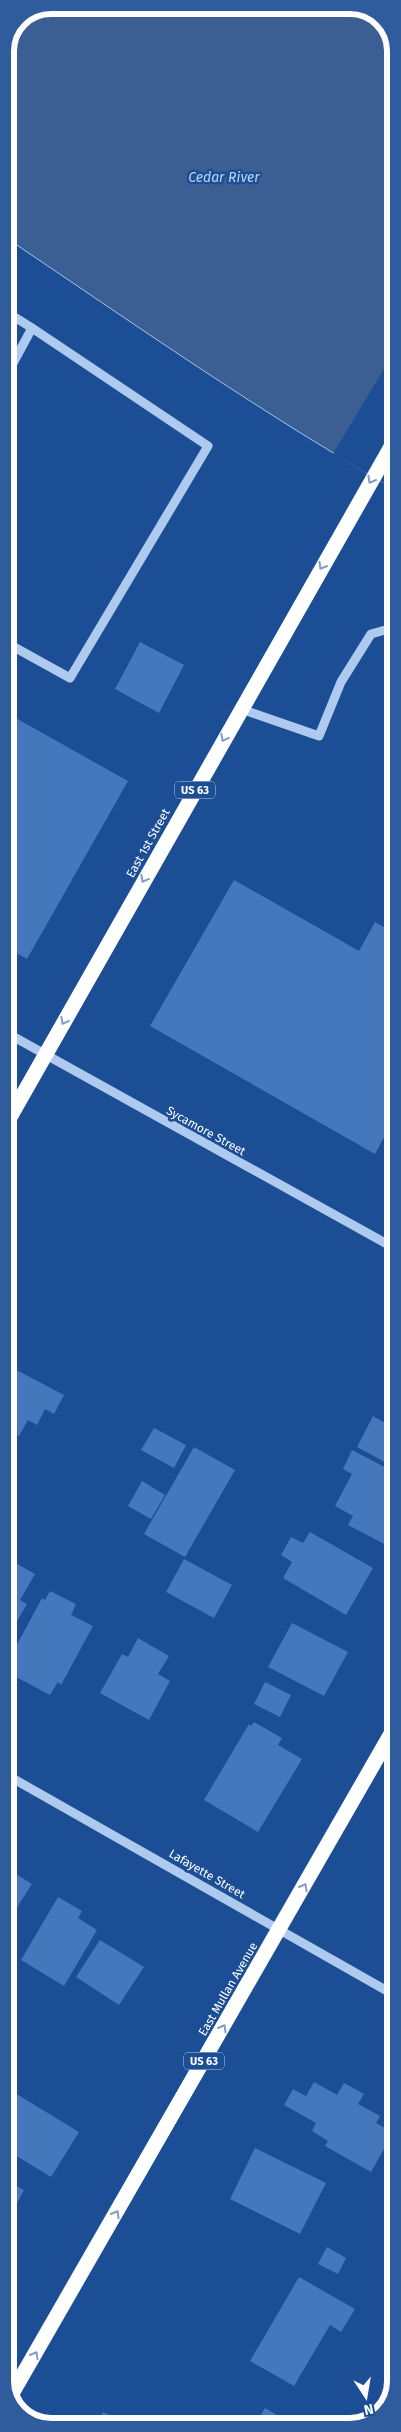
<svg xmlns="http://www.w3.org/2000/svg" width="401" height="2432" viewBox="0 0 401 2432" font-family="'Fira Sans',sans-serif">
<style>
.water{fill:#3b5f92;stroke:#a2c5f1}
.pier{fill:#1c4e95}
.building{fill:#47b}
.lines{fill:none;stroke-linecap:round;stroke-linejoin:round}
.minor{stroke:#afcaef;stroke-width:9}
.highway{stroke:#fff;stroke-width:15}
.oneway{stroke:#829ec5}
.labels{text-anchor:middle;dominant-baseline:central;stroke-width:5;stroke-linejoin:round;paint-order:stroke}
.shield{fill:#1c4e95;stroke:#bbcadf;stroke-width:1}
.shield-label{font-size:11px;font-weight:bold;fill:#fff}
.street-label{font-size:12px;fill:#fff;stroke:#1c4e95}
.water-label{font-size:14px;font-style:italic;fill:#bbd5f6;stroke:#1c4e95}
.rim{fill:none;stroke:#fff;stroke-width:6}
</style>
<rect width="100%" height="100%" fill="#1c4e95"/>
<path class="water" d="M 51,5 L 356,5 L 382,18 L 396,45 L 396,490 C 261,413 134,324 5,237 L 5,51 L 19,18 Z"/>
<path class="pier" d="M 396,349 L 396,490 L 333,454 Z"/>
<g class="building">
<path d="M 140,642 L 184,665 L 159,713 L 115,689 Z"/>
<path d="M 5,657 L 13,661 L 5,675 Z"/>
<path d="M 5,712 L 128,781 L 27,959 L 5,947 Z"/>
<path d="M 234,880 L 359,951 L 375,922 L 396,934 L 396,1127 L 391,1124 L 375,1154 L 150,1026 Z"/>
<path d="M 5,1364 L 64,1395 L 54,1414 L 45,1409 L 37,1425 L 28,1420 L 19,1436 L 5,1428 Z"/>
<path d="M 373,1416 L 396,1429 L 396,1468 L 357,1447 Z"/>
<path d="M 154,1428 L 186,1445 L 174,1468 L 141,1450 Z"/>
<path d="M 194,1447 L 235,1470 L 185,1557 L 144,1534 Z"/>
<path d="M 352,1450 L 396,1473 L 396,1531 L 388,1546 L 348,1525 L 353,1516 L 335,1506 L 352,1474 L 343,1469 Z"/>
<path d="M 142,1481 L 165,1495 L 151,1519 L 128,1506 Z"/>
<path d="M 310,1532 L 373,1568 L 346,1615 L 283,1578 L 292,1562 L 281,1555 L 291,1537 L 303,1543 Z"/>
<path d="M 5,1557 L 35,1574 L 20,1600 L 27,1604 L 5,1642 Z"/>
<path d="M 184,1559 L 232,1585 L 214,1618 L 166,1592 Z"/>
<path d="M 50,1591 L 76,1604 L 71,1615 L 93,1626 L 61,1685 L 58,1682 L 50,1695 L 5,1671 L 5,1667 L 42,1598 L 45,1600 Z"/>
<path d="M 292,1623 L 348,1652 L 324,1696 L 268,1667 Z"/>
<path d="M 138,1638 L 169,1656 L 158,1674 L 170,1681 L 149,1720 L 100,1693 L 122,1654 L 128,1657 Z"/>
<path d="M 265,1682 L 291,1695 L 280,1717 L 254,1704 Z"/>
<path d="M 254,1722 L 282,1738 L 278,1745 L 302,1759 L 258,1832 L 204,1800 L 249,1724 L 251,1726 Z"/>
<path d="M 5,1867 L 32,1884 L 9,1920 L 5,1918 Z"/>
<path d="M 58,1897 L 82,1911 L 78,1918 L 97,1930 L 64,1986 L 21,1960 Z"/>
<path d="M 100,1940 L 144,1967 L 119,2005 L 76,1977 Z"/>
<path d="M 314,2082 L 337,2095 L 344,2083 L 364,2094 L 358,2104 L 380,2116 L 376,2123 L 393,2133 L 371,2172 L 325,2146 L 328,2141 L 312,2131 L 316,2123 L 284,2105 L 293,2089 L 306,2096 Z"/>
<path d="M 10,2090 L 79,2132 L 51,2177 L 5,2149 L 5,2097 Z"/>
<path d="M 255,2148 L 326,2183 L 300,2234 L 230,2199 Z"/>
<path d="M 5,2180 L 24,2190 L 5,2226 Z"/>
<path d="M 327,2247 L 346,2258 L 338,2274 L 318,2264 Z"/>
<path d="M 299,2277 L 355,2309 L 341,2332 L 330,2325 L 294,2386 L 250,2361 Z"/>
<path d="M 265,2408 L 297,2427 L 254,2427 Z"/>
<path d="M 103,2412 L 131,2427 L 96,2427 Z"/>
</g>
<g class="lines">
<g class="minor">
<path d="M 5,311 L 32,328 L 5,378"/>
<path d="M 5,642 L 70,678 L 208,446 L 32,328"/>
<path d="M 241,709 L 319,736 L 341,682 L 371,634 L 396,627"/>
<path d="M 5,1032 L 396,1249"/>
<path d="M 5,1774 L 396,1996"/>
</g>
<g class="highway">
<path d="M 5,1126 L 396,438"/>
<path d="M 10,2397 L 396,1725"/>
</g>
</g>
<defs><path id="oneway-chevron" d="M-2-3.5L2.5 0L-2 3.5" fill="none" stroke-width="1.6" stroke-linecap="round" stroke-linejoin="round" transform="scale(1.25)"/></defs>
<g class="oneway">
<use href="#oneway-chevron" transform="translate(371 480) rotate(120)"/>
<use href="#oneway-chevron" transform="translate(322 566) rotate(120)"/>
<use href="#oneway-chevron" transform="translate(224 738) rotate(119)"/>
<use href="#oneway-chevron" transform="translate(144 879) rotate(119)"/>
<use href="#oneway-chevron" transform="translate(64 1021) rotate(119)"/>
<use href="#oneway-chevron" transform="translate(304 1887) rotate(-60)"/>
<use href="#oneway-chevron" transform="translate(223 2028) rotate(-60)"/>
<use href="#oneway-chevron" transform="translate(116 2214) rotate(-60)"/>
<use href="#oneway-chevron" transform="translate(35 2355) rotate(-60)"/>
</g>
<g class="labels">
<g class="shield">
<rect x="175" y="781.5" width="40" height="17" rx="4"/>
<rect x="184" y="2052.5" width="40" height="17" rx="4"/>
</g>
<g class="shield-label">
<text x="195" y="790">US 63</text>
<text x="204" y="2061">US 63</text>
</g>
<g class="street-label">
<text transform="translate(148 843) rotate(-61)">East 1st Street</text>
<text transform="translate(206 1131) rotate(29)">Sycamore Street</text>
<text transform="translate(207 1874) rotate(30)">Lafayette Street</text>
<text transform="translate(228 1989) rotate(-60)">East Mullan Avenue</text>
</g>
<g class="water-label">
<text x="224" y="177">Cedar River</text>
</g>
</g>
<path d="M0 0H401V2432H0ZM51 14H350A37 37 0 0 1 387 51V2381A37 37 0 0 1 350 2418H51A37 37 0 0 1 14 2381V51A37 37 0 0 1 51 14Z" fill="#2e5c9d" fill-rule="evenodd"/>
<path class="rim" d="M51 14H350A37 37 0 0 1 387 51V2381A37 37 0 0 1 350 2418H51A37 37 0 0 1 14 2381V51A37 37 0 0 1 51 14Z"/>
<g transform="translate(366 2397) rotate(168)" stroke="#1c4e95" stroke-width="4" paint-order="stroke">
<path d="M0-4L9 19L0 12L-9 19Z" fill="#ffffff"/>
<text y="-8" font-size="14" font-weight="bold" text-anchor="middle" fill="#ffffff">N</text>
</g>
</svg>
